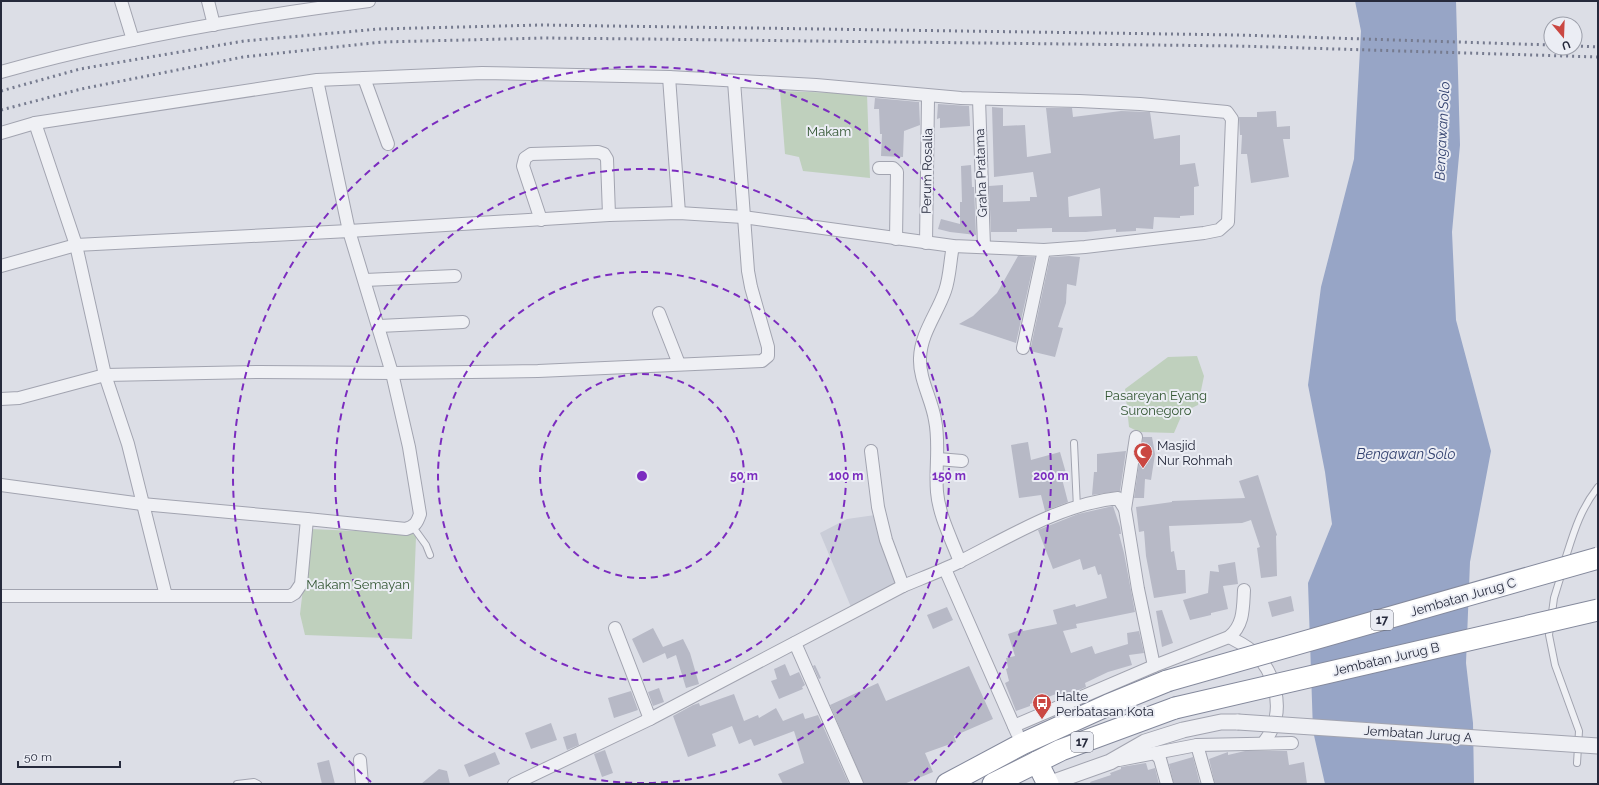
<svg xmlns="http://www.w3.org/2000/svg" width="1599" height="785" viewBox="0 0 1599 785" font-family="Raleway,sans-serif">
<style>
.built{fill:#cacdd8}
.green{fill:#bfd0bd}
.water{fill:#97a5c6}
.building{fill:#b7b9c6;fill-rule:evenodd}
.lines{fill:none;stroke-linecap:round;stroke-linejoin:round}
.service-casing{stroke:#a2a4b0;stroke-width:8}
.minor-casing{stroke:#a2a4b0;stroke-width:14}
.tertiary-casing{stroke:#a2a4b0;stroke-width:17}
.trunk-casing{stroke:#84899c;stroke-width:23}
.service{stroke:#eff0f4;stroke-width:6}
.minor{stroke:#eff0f4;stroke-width:12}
.tertiary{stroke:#eff0f4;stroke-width:15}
.trunk{stroke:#fff;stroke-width:21}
.rail{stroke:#767b8f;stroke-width:3;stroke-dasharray:2 4;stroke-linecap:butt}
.tertiary-bridge-casing{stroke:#a2a4b0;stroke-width:17;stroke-linecap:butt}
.trunk-bridge-casing{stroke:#84899c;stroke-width:23;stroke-linecap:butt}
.tertiary-bridge{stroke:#eff0f4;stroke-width:15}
.trunk-bridge{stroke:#fff;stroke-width:21}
.ring{fill:none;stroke:#7b2cbf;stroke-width:2;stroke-dasharray:7 5}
.labels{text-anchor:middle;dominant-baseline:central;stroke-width:4;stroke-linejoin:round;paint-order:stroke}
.shield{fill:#ebedf4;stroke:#616473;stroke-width:1}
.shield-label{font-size:12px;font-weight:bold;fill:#262a3c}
.park-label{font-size:13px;fill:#345734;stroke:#ebedf4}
.street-label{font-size:13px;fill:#262a3c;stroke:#ebedf4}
.poi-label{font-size:13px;fill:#262a3c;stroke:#ebedf4;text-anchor:start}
.water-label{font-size:14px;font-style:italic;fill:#32416f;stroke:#ebedf4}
.centre{fill:#7b2cbf;stroke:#ebedf4;stroke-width:2}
.ring-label{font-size:12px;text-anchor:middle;font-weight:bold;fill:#7b2cbf;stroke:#ebedf4;stroke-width:4;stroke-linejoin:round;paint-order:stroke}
</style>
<rect width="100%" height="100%" fill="#dcdee6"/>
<path class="built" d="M 875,515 L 899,584 L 851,607 L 820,533 L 847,519 Z"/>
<g class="green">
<path d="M 780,91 L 867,94 L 870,178 L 803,171 L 799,157 L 785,154 Z"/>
<path d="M 1197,356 L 1204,376 L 1198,405 L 1183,412 L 1174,433 L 1139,432 L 1129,427 L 1125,389 L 1168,357 Z"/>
<path d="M 310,529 L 401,533 L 412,533 L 416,537 L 412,639 L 305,635 L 300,614 Z"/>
</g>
<path class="water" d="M 1355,1 L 1456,1 L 1460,145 L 1452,232 L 1456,320 L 1491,451 L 1470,562 L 1466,663 L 1473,723 L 1474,784 L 1325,784 L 1313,731 L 1308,583 L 1332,524 L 1325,472 L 1308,385 L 1321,287 L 1354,159 L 1361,31 Z"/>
<g class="building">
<path d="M 875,98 L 919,102 L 920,125 L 904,131 L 903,157 L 881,156 L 882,134 L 880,134 L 879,109 L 874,109 Z"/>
<path d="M 938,104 L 969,106 L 970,126 L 940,128 L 940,118 L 937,119 Z"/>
<path d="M 992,107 L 1003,108 L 1003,126 L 1025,125 L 1027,157 L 1051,153 L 1046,108 L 1072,108 L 1073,117 L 1121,111 L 1150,112 L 1154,139 L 1180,135 L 1180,165 L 1195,163 L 1199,186 L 1194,187 L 1194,215 L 1180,216 L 1180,218 L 1154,217 L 1153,229 L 1136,228 L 1136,231 L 1116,232 L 1116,229 L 1086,232 L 1052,232 L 1052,228 L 1017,229 L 1017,232 L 991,232 L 989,186 L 1003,185 L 1003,202 L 1030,201 L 1030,197 L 1037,197 L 1033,172 L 994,177 ZM 1100,188 L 1102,216 L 1069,217 L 1068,197 Z"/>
<path d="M 1276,111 L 1277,127 L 1290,126 L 1290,139 L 1283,139 L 1289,177 L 1251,183 L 1247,154 L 1241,154 L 1242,135 L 1240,135 L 1239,117 L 1257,117 L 1257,112 Z"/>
<path d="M 971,165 L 972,187 L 974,187 L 976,235 L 950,232 L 938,229 L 941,219 L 960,224 L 960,202 L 962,202 L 961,166 Z"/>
<path d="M 1018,256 L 1035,257 L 1016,343 L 959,324 L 973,316 L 997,293 Z"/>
<path d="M 1069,256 L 1080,257 L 1076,286 L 1067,284 L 1066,303 L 1058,327 L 1063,328 L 1055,357 L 1030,351 L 1050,257 Z"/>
<path d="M 1143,437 L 1152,437 L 1155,454 L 1151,480 L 1145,479 L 1144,498 L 1134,498 Z"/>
<path d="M 1028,442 L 1031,460 L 1060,452 L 1066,473 L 1061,475 L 1068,502 L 1045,511 L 1041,495 L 1019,498 L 1011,445 Z"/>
<path d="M 1126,451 L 1120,491 L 1092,495 L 1094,472 L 1097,472 L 1097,454 Z"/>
<path d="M 1258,475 L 1277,535 L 1276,536 L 1277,576 L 1261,578 L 1257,548 L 1260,547 L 1251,520 L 1242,523 L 1169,526 L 1171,552 L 1174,551 L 1177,570 L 1185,570 L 1186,593 L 1154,598 L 1146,556 L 1144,531 L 1139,532 L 1136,507 L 1172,502 L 1172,501 L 1245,498 L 1239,481 Z"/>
<path d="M 1113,506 L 1120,527 L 1121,534 L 1119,534 L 1124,553 L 1135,612 L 1076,624 L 1077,628 L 1063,631 L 1071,653 L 1092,646 L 1095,654 L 1128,644 L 1127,633 L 1139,631 L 1144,653 L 1129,655 L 1132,665 L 1108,672 L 1085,683 L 1086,687 L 1058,699 L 1056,694 L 1030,704 L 1030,706 L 1016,711 L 1005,683 L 1009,681 L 1006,669 L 1008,668 L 1006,658 L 1015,656 L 1008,634 L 1023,629 L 1023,631 L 1057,624 L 1053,610 L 1075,604 L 1076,607 L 1107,598 L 1101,574 L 1098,575 L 1095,566 L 1083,570 L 1080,559 L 1053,569 L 1038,530 L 1078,514 Z"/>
<path d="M 1235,562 L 1238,584 L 1223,586 L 1228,609 L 1211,613 L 1211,615 L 1190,620 L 1183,600 L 1208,593 L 1210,571 L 1219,572 L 1218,565 Z"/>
<path d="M 1291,596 L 1294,611 L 1272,617 L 1268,602 Z"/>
<path d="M 947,607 L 953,620 L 933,629 L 927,615 Z"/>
<path d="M 1162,610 L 1173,643 L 1162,647 L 1156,611 Z"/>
<path d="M 653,628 L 663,647 L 683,639 L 690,653 L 699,684 L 686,688 L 676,655 L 667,659 L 665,653 L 643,663 L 632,639 Z"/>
<path d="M 785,664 L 790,676 L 799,672 L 805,685 L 802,687 L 803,689 L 779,699 L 771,681 L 777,679 L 774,669 Z"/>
<path d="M 815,665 L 821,678 L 819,679 L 813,666 Z"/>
<path d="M 969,666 L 993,719 L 954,736 L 956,742 L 925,753 L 933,772 L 904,784 L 864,784 L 830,705 L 878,683 L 886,701 Z"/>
<path d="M 659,688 L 664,702 L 653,706 L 648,692 Z"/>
<path d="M 631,691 L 638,710 L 614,718 L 608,698 Z"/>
<path d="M 734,694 L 744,721 L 758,715 L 759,718 L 776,708 L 783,721 L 803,713 L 805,719 L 818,715 L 849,784 L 783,784 L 778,774 L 804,763 L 794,731 L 754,746 L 751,739 L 739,744 L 732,726 L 712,734 L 716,746 L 688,757 L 673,716 L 693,705 L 699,703 L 700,706 Z"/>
<path d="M 551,723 L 557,740 L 531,749 L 525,733 Z"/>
<path d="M 576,733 L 579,745 L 567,750 L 563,737 Z"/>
<path d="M 605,750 L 613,773 L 602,777 L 594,754 Z"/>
<path d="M 1245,751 L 1287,751 L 1289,765 L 1304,762 L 1307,784 L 1215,784 L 1209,759 L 1228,752 L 1228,755 Z"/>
<path d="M 495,752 L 500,764 L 469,777 L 464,765 Z"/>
<path d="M 1193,757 L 1200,784 L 1174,784 L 1169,764 Z"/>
<path d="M 329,760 L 335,784 L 322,784 L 317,763 Z"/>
<path d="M 1146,763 L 1148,770 L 1155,768 L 1159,784 L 1091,784 L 1090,782 L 1111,775 L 1110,773 L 1121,769 L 1121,767 Z"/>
<path d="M 439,769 L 447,771 L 450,784 L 421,784 Z"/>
</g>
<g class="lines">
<g class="service-casing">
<g id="service">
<path d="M 1074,443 L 1077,508"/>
<path d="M 413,527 L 426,545 L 430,555"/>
<path d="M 1564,563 C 1573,535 1579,511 1598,487"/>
<path d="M 1562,572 L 1554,598 L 1549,635 L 1555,665 L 1579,731 L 1577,763"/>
<path d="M 237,784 L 254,782 L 258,784"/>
</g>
</g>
<g class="minor-casing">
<g id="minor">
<path d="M 121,1 L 133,40"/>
<path d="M 208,1 L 214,25"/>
<path d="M 1,72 C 121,38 246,17 369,1"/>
<path d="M 669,77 L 679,213"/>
<path d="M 364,78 L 388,144"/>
<path d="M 979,99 L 984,247"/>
<path d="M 35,123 L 317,80 L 349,231 L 609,215 L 679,213 L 743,217 L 953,246 L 1044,250 L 1085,247 L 1204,233 L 1219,230 L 1228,222 L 1232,119 L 1227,112 L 1140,104 L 1079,101 L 961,98 L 816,85 L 669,77 L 482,73 L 317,80"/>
<path d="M 1,133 L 35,123 L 76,245 L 349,231 L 392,373 L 409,447 L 420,514 C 417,523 415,526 406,529 L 307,519 L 142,504 L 1,485"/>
<path d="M 879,168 L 893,168 L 897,172 L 896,239"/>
<path d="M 541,220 L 523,166 L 525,158 L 531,154 L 598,152 L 604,154 L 607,159 L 609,215"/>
<path d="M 926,243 L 928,99"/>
<path d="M 953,246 C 950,260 950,277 945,291 C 937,314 921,333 920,358 C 919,379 932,400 935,420 C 940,444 935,468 937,492 C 939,516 952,540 960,562"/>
<path d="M 1,266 L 76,245 L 105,375 L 128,444 L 166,596"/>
<path d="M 365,280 L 455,276"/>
<path d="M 659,313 L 679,364"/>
<path d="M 379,326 L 463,322"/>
<path d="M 1023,348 L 1044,250"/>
<path d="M 1,399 L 19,398 L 105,375 L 259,372 L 392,373 L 538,371 L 762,361 L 768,356 L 768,347 L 751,287 L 748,271 L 734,81"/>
<path d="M 1136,437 L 1125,509 L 1138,589 L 1154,666"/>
<path d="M 871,451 L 878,507 L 886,540 L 903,586"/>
<path d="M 938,459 L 962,461"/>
<path d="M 945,569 L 1017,733"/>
<path d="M 1,596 L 290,596 L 295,593 L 301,584 L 307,519"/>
<path d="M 615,628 L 650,719"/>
<path d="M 1229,637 C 1238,642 1248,646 1255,654 C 1274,671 1283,705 1272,729 C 1270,734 1267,738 1264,742"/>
<path d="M 795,643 L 857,784"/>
<path d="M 1014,726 L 1154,666 L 1229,637 C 1244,625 1243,608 1244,590"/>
<path d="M 1197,745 L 1208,784"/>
<path d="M 1155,753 L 1160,759 L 1167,784"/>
<path d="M 360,760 L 362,784"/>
<path d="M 1119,760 L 1197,745 L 1292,743"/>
<path d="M 514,784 L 650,719 L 903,586 C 922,578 941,571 959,562 C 1009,537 1061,504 1118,498 L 1125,509"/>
</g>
</g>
<g class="tertiary-casing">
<path id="tertiary" d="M 1048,784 L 1110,762 L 1145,742 L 1183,730 L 1221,722 L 1238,722"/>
</g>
<g class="trunk-casing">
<g id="trunk">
<path d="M 1037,762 L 1048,784"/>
<path d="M 947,784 L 1022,744 L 1108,705 L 1167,681"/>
<path d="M 993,784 L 1061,750 L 1175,708"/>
</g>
</g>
<use href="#service" class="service"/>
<use href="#minor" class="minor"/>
<use href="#tertiary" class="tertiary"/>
<use href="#trunk" class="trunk"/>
<g class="rail">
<path d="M 1575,46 L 1598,47"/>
<path d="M 1,91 L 80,69 L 244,41 L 379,29 L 542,25 L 1239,35 L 1551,45"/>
<path d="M 1,110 L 81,89 L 243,57 L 382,42 L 545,38 L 644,39 L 1238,46 L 1598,57"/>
</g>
<g class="tertiary-bridge-casing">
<path id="tertiary-bridge" d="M 1238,722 L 1598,746"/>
</g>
<g class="trunk-bridge-casing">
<g id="trunk-bridge">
<path d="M 1167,681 L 1598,558"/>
<path d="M 1175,708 L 1598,610"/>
</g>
</g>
<use href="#tertiary-bridge" class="tertiary-bridge"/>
<use href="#trunk-bridge" class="trunk-bridge"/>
</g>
<g class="ring">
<circle cx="642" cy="476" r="102"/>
<circle cx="642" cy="476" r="204"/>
<circle cx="642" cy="476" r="307"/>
<path d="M371 782A409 409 0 1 1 913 782"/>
</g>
<defs>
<g id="mosque-pin" transform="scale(1)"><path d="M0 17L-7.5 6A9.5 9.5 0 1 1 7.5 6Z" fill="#ca4742" stroke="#ebedf4"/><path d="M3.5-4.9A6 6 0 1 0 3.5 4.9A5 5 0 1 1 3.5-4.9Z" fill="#fff"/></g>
<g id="bus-pin" transform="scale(1)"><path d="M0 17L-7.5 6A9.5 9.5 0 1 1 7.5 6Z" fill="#ca4742" stroke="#ebedf4"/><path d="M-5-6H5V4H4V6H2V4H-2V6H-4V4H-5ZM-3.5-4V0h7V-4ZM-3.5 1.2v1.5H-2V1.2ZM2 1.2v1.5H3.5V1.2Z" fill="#fff"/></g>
</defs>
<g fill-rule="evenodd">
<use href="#mosque-pin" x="1143" y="452"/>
<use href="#bus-pin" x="1042" y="703"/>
</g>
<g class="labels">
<g class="shield">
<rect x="1371" y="610" width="22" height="20" rx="3"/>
<rect x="1071" y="732" width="22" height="20" rx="3"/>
</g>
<g class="shield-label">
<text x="1382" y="620">17</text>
<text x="1082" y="742">17</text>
</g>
<g class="park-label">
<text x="829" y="131">Makam</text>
<text x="1156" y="395">Pasareyan Eyang<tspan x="1156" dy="15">Suronegoro</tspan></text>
<text x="358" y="584">Makam Semayan</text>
</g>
<g class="street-label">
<text transform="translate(927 171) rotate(-89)">Perum Rosalia</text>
<text transform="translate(981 173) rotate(-92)">Graha Pratama</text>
<text transform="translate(1463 597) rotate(-16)">Jembatan Jurug C</text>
<text transform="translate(1386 659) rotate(-13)">Jembatan Jurug B</text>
<text transform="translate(1418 734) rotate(4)">Jembatan Jurug A</text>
</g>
<g class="poi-label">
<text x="1157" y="445">Masjid<tspan x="1157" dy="15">Nur Rohmah</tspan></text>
<text x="1056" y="696">Halte<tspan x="1056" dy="15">Perbatasan Kota</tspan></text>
</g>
<g class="water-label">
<text transform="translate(1442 131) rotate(-87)">Bengawan Solo</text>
<text x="1406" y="454">Bengawan Solo</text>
</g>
</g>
<circle cx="642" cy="476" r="6" class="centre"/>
<g class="ring-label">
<text x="744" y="480">50 m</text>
<text x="846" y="480">100 m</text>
<text x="949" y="480">150 m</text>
<text x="1051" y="480">200 m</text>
</g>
<rect width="1599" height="785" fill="none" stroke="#262a3c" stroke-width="4"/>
<g transform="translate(1563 36) rotate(161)"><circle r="19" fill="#ebedf4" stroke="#9c9faa"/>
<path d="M0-3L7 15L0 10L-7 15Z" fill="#ca4742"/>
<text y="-6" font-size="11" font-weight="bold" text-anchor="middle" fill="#262a3c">U</text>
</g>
<path d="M18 761v6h102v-6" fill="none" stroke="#262a3c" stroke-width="2"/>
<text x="24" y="761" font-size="12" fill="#262a3c" stroke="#ebedf4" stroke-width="3" paint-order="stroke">50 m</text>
</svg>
